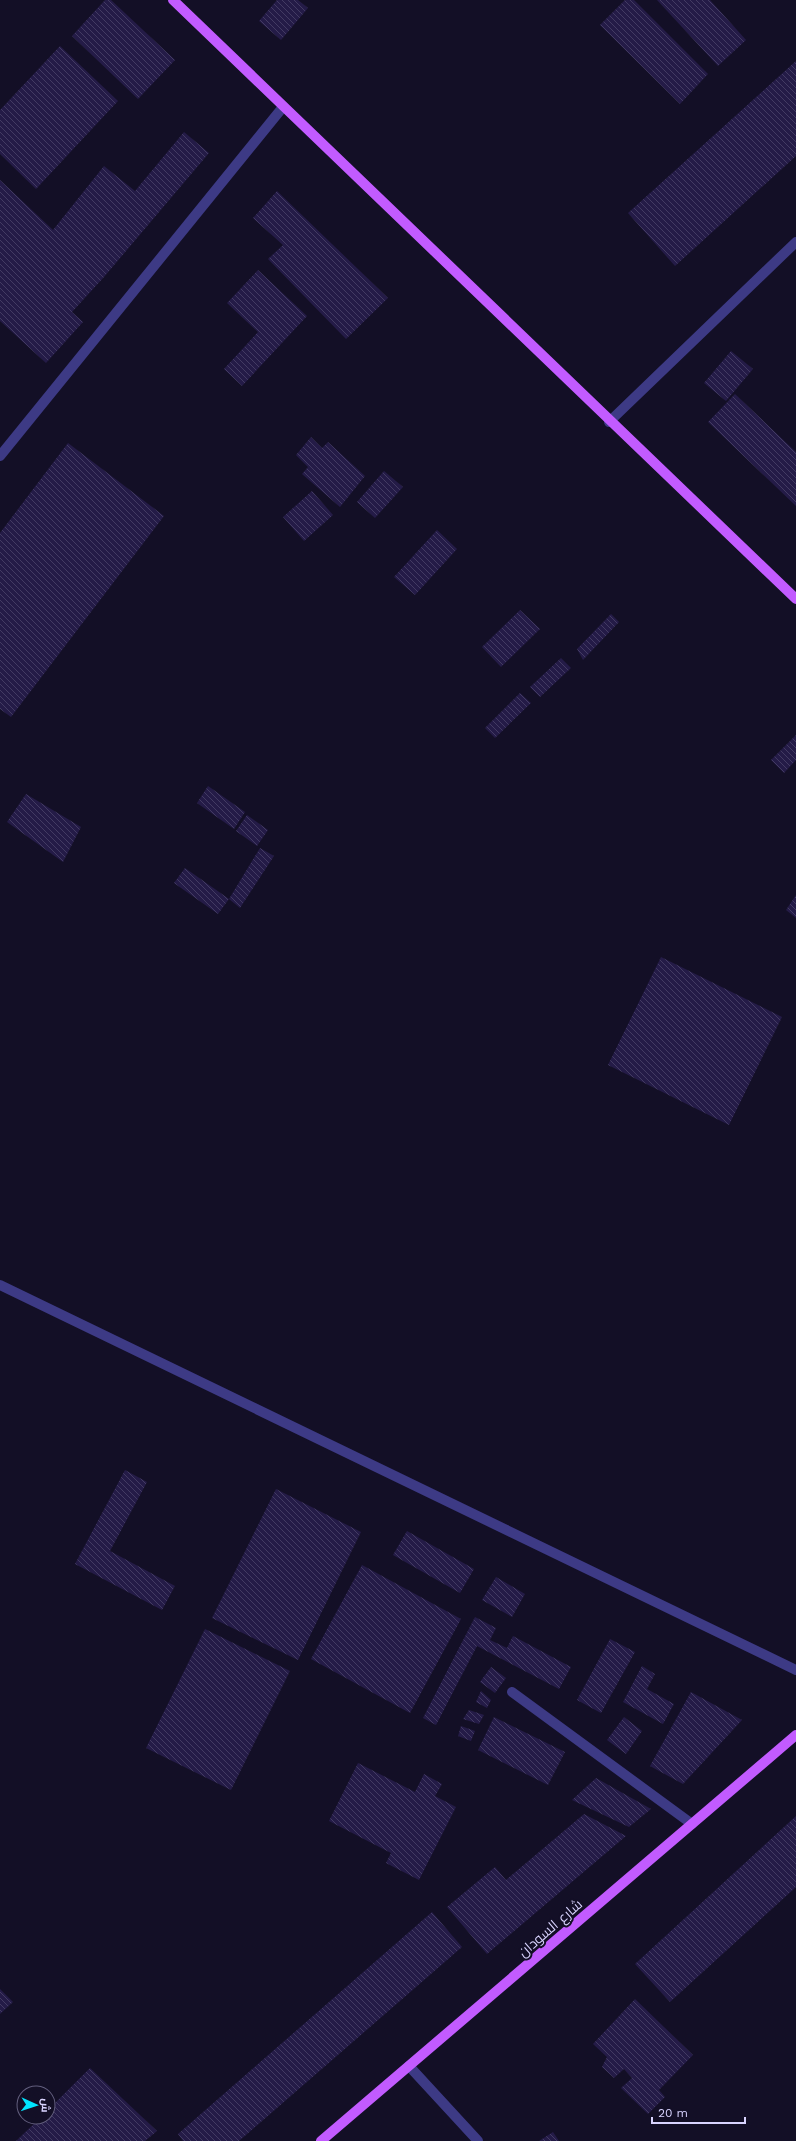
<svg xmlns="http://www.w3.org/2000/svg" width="796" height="2141" viewBox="0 0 796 2141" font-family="'Work Sans',Cairo,sans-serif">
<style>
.building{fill:url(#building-back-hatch)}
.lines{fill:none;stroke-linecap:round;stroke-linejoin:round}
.minor{stroke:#3d3a85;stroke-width:10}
.major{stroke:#c25bff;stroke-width:10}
.labels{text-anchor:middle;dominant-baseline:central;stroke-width:4;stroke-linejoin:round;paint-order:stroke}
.street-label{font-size:14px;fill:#d9d4ff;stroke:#130f26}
</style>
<defs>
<pattern id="building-back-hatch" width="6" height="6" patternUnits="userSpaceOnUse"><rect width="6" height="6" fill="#241b47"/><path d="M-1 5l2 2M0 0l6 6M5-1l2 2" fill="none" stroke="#433b63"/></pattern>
</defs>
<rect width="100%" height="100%" fill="#130f26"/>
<g class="building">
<path d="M 105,0 L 111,0 L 175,60 L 138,99 L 72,36 Z"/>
<path d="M 277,0 L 298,0 L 308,8 L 281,40 L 259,21 Z"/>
<path d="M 625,0 L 634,0 L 708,74 L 680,104 L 600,25 Z"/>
<path d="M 657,0 L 710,0 L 746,40 L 718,66 Z"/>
<path d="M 60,46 L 118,101 L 36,189 L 0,154 L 0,110 Z"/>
<path d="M 796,61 L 796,156 L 675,266 L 628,213 Z"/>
<path d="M 184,132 L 209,153 L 104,277 L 72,312 L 83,322 L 46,363 L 0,321 L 0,180 L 53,230 L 104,166 L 135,191 Z"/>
<path d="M 277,191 L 388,298 L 346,339 L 268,259 L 283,245 L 253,218 Z"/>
<path d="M 258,270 L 307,316 L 242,386 L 224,369 L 258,332 L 227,303 Z"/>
<path d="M 731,351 L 753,369 L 726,401 L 704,383 Z"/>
<path d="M 735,394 L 796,452 L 796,506 L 708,422 Z"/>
<path d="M 311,437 L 322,448 L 328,442 L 365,476 L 340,507 L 302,474 L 308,467 L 296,455 Z"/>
<path d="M 68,443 L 164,516 L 11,717 L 0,709 L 0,533 Z"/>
<path d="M 384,471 L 403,487 L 375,518 L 357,502 Z"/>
<path d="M 312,491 L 333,515 L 304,541 L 283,517 Z"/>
<path d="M 437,530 L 457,549 L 415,595 L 394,577 Z"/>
<path d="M 520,610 L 540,629 L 501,667 L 482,647 Z"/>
<path d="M 611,614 L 619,622 L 583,660 L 577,649 Z"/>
<path d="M 561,658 L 571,668 L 540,697 L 530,687 Z"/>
<path d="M 520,693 L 531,703 L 495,738 L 485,728 Z"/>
<path d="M 796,735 L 796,760 L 784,773 L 771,760 Z"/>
<path d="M 208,786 L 245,812 L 234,829 L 197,803 Z"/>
<path d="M 26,794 L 81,827 L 63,862 L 7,822 Z"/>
<path d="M 247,815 L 268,830 L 257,846 L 236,831 Z"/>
<path d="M 260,848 L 274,856 L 240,908 L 229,899 Z"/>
<path d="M 185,868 L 229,899 L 218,914 L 174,883 Z"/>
<path d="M 796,895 L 796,918 L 786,910 Z"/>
<path d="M 661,957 L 782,1017 L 729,1125 L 608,1065 Z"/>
<path d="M 125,1470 L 147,1482 L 110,1551 L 175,1586 L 162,1610 L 75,1564 Z"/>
<path d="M 276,1489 L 361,1532 L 298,1660 L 212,1618 Z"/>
<path d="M 407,1531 L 474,1569 L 460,1593 L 393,1555 Z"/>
<path d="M 362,1565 L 461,1619 L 410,1713 L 311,1659 Z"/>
<path d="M 496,1577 L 525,1594 L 512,1617 L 482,1600 Z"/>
<path d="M 475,1617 L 496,1628 L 490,1640 L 507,1648 L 513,1636 L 571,1667 L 559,1689 L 477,1646 L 436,1725 L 423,1718 Z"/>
<path d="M 205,1629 L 290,1671 L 231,1790 L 146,1748 Z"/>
<path d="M 610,1639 L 635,1652 L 601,1713 L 577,1700 Z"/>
<path d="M 642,1666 L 655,1674 L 647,1689 L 674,1704 L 663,1724 L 623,1702 Z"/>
<path d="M 491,1667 L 506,1678 L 495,1693 L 480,1682 Z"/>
<path d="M 481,1691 L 491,1700 L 487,1708 L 476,1702 Z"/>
<path d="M 691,1692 L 742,1720 L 683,1784 L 650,1766 Z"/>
<path d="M 469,1710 L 484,1715 L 479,1724 L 463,1719 Z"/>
<path d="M 494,1717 L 565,1752 L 548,1785 L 478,1750 Z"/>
<path d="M 624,1717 L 642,1731 L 626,1754 L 607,1740 Z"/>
<path d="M 461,1726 L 475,1731 L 471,1741 L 458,1736 Z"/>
<path d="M 358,1763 L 415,1792 L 424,1774 L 442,1784 L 435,1796 L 456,1807 L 419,1880 L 386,1863 L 391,1853 L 329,1821 Z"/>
<path d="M 596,1778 L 651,1809 L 629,1827 L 572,1800 Z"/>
<path d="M 584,1814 L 626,1836 L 487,1954 L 447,1907 L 495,1867 L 506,1880 Z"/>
<path d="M 796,1816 L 796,1887 L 670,2002 L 635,1964 Z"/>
<path d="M 432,1912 L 462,1947 L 239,2141 L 183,2141 L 178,2134 Z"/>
<path d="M 0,1989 L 13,2002 L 0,2014 Z"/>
<path d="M 635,1999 L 693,2055 L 659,2090 L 665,2097 L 648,2114 L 621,2088 L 632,2078 L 624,2069 L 614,2078 L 602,2067 L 607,2057 L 593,2044 Z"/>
<path d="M 90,2068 L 157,2131 L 145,2141 L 16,2141 L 41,2117 L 48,2117 L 48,2110 Z"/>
<path d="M 553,2132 L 559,2141 L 539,2141 Z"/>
</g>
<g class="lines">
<g class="minor">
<path d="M 609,422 L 796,242"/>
<path d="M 0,456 L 283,107"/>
<path d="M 0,1285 L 796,1670"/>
<path d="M 512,1692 L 692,1824"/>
<path d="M 409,2066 L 478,2141"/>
</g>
<g class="major">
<path d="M 173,0 L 796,599"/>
<path d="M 321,2141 L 796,1735"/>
</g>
</g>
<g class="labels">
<g class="street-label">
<text transform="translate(550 1928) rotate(-41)">شارع السودان</text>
</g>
</g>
<g transform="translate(36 2105) rotate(93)"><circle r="19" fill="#130f26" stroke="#625e7d"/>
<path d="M0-3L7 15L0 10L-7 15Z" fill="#00e5ff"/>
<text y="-6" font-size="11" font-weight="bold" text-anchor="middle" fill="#d9d4ff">ش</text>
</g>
<path d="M652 2117v6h93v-6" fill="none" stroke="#d9d4ff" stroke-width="2"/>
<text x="658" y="2117" font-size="12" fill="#d9d4ff" stroke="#130f26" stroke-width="3" paint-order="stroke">20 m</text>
</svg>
